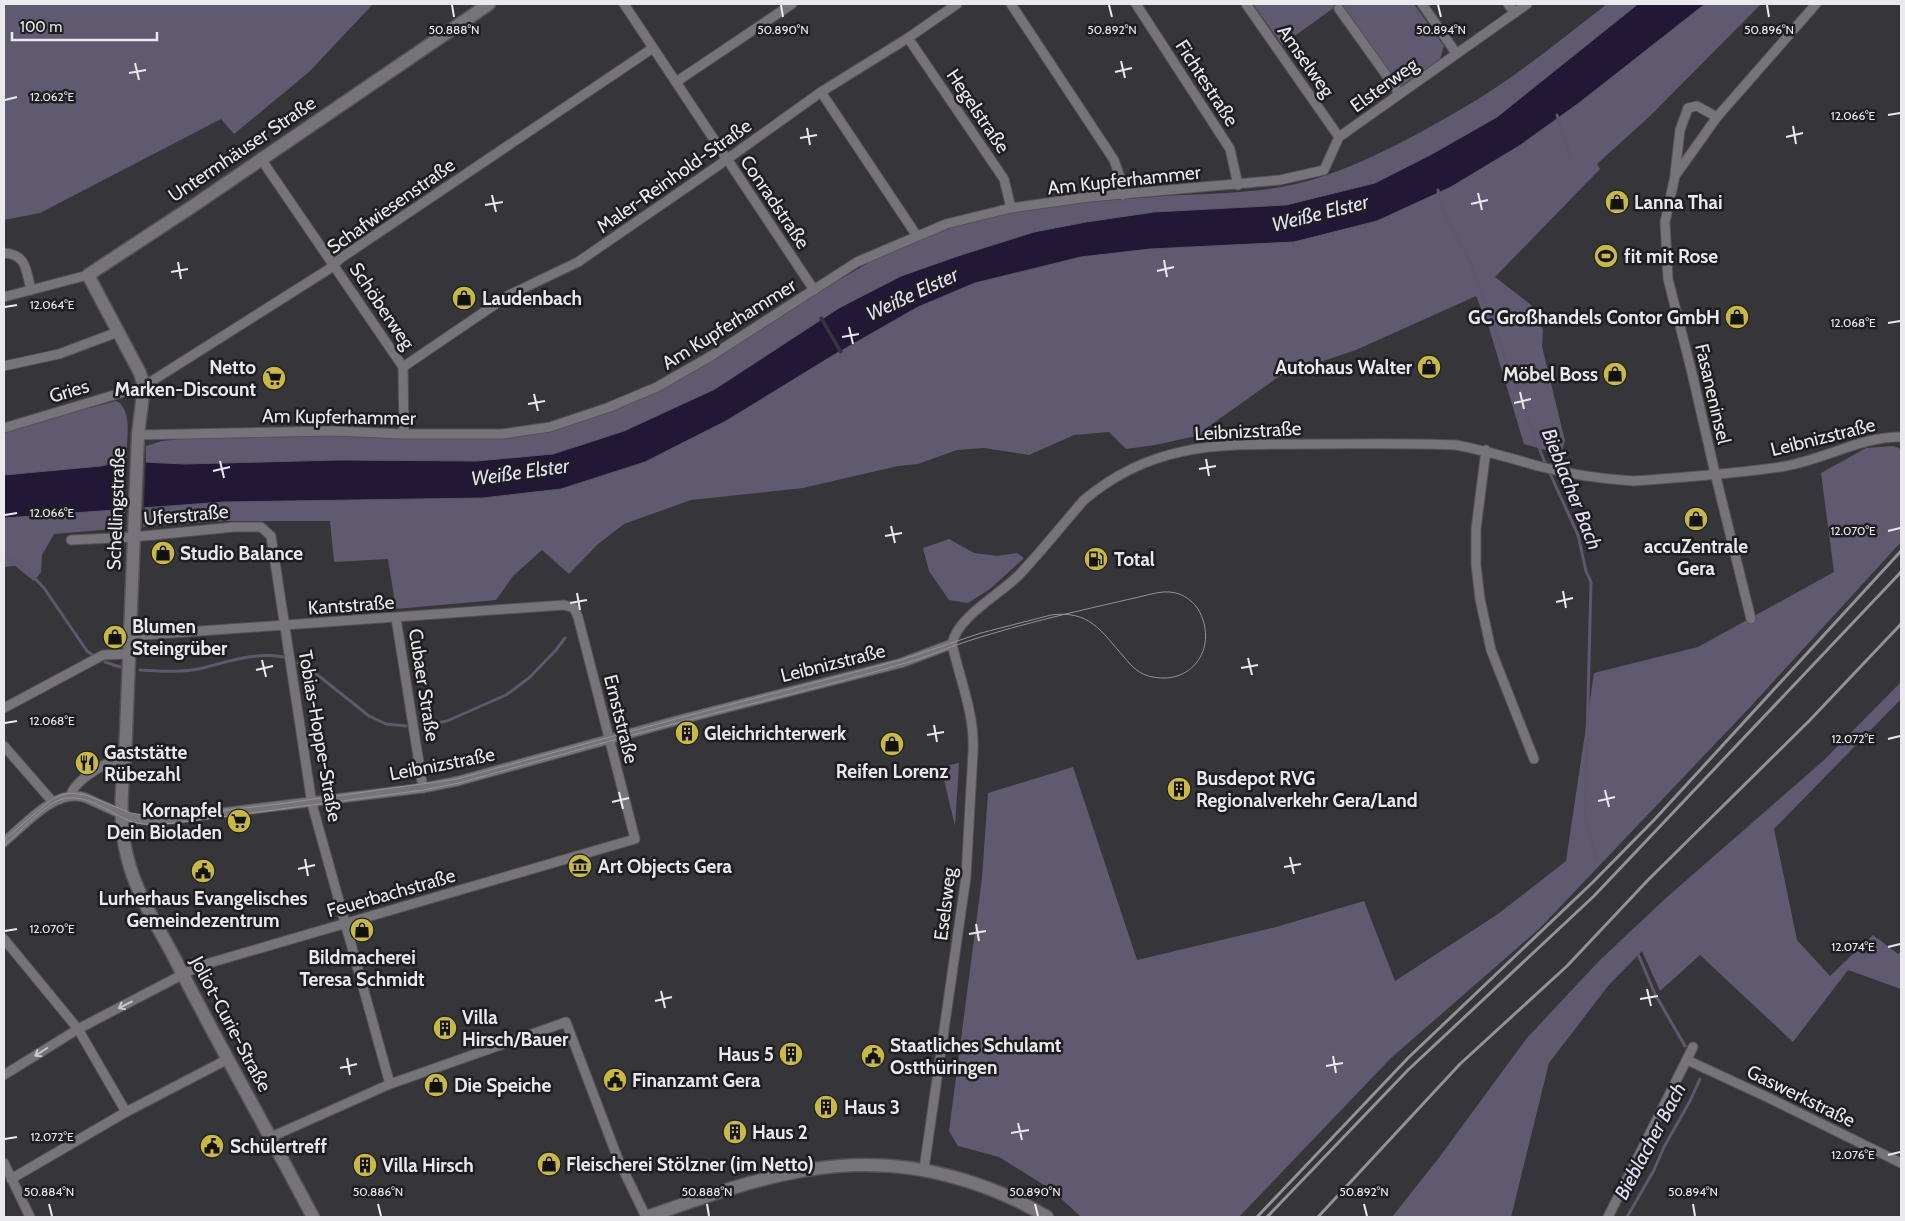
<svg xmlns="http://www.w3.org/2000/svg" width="1905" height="1221" viewBox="0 0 1905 1221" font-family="Cabin,sans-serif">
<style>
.green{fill:#605a71}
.water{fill:#221836;stroke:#5e576d}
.pier{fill:#36353a}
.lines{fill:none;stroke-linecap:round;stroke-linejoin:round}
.stream{stroke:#5e576d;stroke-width:3}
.street-casing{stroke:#535257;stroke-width:11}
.secondary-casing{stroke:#535257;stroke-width:15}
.street{stroke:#76747a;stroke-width:9}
.secondary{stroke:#76747a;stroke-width:12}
.tram{stroke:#939296;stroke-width:1}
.rail{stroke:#939296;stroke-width:3}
.oneway{stroke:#c7c6ca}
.ticks{fill:none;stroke:#eae9ed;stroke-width:2}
.labels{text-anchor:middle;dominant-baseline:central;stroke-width:5;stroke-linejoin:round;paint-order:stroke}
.street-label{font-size:19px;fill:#eae9ed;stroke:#1e1d20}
.poi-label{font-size:19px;font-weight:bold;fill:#eae9ed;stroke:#1e1d20;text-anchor:start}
.water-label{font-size:20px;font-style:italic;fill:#e4def7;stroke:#1e1d20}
.ticks-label{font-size:12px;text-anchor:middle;fill:#eae9ed;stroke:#1e1d20;stroke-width:5;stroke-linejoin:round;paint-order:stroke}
</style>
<rect width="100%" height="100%" fill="#36353a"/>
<g class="green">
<path d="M 4,4 L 373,4 L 309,72 L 234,134 L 221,119 L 40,213 L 4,220 Z"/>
<path d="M 1253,4 L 1414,4 L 1444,46 L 1440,59 L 1400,87 L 1339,4 L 1282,45 Z"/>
<path d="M 1607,4 L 1638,4 L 1497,117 L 1432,154 L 1375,183 L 1286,205 L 1154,212 L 1034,232 L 958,256 L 901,276 L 839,308 L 715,389 L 624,431 L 553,454 L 477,461 L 339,460 L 184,464 L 146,462 L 146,446 L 162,441 L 191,438 L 332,435 L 485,438 L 618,408 L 875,259 C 901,247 926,236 953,227 C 1016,206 1087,202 1153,197 C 1200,193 1249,195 1296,184 C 1335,175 1370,158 1406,140 C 1435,124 1465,108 1492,90 C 1532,64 1569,33 1607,4 Z"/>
<path d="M 1705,4 L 1761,4 L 1650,116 L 1597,164 L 1600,169 L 1495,277 L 1531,305 L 1543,330 L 1542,346 L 1565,441 L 1562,451 L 1549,451 L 1524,444 L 1489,328 L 1476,296 L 1356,350 L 1281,375 L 1205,429 L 1201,435 L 1155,445 L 1126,449 L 1109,432 L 1074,435 L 1029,455 L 984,448 L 957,450 L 918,464 L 898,466 L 803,488 L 691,500 L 624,524 L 597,545 L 569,574 L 542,550 L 513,576 L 496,600 L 396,609 L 388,559 L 334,562 L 330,521 L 226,521 L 143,527 L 145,508 L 224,502 L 483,498 L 561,489 L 645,462 L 726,421 L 832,356 L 918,307 L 975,283 L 1081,257 L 1377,221 L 1451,187 L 1519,146 L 1579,103 Z"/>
<path d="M 116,401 C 134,409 126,445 126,461 L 101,466 L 4,475 L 4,433 L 33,423 Z"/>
<path d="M 1893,446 L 1901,449 L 1901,542 L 1752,705 L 1540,928 L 1391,1058 L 1239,1217 L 1081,1217 L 1052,1190 L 999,1157 L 958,1146 L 949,1131 L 982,878 L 988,793 L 1073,767 L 1137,960 L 1276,927 L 1364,901 L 1395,981 L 1498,914 L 1566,861 L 1594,673 L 1698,647 L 1834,572 L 1821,473 L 1866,448 Z"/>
<path d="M 125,509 L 124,528 L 54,534 L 42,555 L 41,572 L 34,581 L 15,566 L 4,567 L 4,518 Z"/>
<path d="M 949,539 L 974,553 L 997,556 L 1017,553 L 1024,558 L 990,589 L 968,603 L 949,600 L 929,571 L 923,548 Z"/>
<path d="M 1901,682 L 1901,699 L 1774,829 L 1797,940 L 1830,976 L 1873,935 L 1898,954 L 1901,951 L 1901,989 L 1848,970 L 1793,1042 L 1700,955 L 1660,991 L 1642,951 L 1608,986 L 1549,1063 L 1511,1217 L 1392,1217 L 1438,1159 L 1527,1038 L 1599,961 L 1666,898 L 1824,760 Z"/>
<path d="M 959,763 L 955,826 L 941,767 Z"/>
</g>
<path class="water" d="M 1638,4 L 1705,4 L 1579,103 L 1519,146 L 1451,187 L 1377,221 L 1294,242 L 1150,249 L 1081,257 L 975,283 L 918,307 L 832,356 L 726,421 L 645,462 L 561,489 L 483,498 L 224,502 L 4,518 L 4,475 L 101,466 L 123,461 L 184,464 L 339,460 L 477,461 L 553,454 L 624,431 L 715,389 L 839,308 L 901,276 L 958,256 L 1034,232 L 1086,222 L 1154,212 L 1286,205 L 1375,183 L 1432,154 L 1497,117 Z"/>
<g class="pier">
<path d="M 822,316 L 843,352 L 840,354 L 819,318 Z"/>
<path d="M 126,459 L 146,460 L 144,510 L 124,512 Z"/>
</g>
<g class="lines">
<g class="stream">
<path d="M 1557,115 L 1571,159"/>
<path d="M 1438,190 L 1440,202 L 1448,221 L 1468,257 L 1543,458 L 1578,535 L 1586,571 L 1591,582 L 1585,818 L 1597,860"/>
<path d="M 4,555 L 30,573 L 44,588 L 87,651 L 94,656"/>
<path d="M 105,662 L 120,667"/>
<path d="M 298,663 L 309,668 L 369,716 L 386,724 L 406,726"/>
<path d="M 140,670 C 161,671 183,673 203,668 C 230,661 255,652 283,657"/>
<path d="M 422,726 L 447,721 L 506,695 L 529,678 L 556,650 L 565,638"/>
<path d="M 1638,954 L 1655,994 L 1685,1046"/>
<path d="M 1627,1217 L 1654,1170 L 1664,1147 L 1690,1101 L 1700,1079"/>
</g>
<g class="street-casing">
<g id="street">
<path d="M 624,4 L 814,290"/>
<path d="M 1011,4 L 1114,160 L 1120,177 L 1123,195"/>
<path d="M 1136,4 L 1230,149 L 1238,185"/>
<path d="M 1246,4 L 1339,137"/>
<path d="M 1422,4 L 1456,53"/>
<path d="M 1508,4 L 1515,13"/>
<path d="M 1339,9 L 1399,93"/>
<path d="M 908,38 L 1004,179 L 1011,208"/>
<path d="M 676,82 L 792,4"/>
<path d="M 821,92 L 917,236"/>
<path d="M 261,159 L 403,367 L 404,434"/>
<path d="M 1675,174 L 1680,130 L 1688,108 L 1697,106 L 1717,117"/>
<path d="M 4,253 C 27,254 26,271 31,290"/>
<path d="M 4,297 L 88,275"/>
<path d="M 4,366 L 59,354 L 118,332"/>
<path d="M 403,367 L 509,295 L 578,262 L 719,165 L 821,92 L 908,38 L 957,4"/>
<path d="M 4,428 L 144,386 L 329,269 L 341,258 L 653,48"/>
<path d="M 138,435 L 333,431 L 404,434 L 502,434 L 550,427 L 607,408 L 657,387 L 711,356 L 857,262 L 946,224 L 1011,208 L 1089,197 L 1280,180 L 1324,170 L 1339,137 L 1527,4"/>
<path d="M 1486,450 L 1476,529 L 1476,565 L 1480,599 L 1491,650 L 1534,759"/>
<path d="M 71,540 L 134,537 L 234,527 L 261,527 L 271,536 L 312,804 L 390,1084"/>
<path d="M 396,618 L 423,788"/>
<path d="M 1751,619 L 1715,473 L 1691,369 L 1668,279 L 1665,222 L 1675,176 L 1717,117 L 1816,4"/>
<path d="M 952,644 C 957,617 999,595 1018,576 C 1041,552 1062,525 1084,500 C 1157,438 1229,445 1318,444 C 1364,444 1410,443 1456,445 C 1484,450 1510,458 1538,466 C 1568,474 1602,479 1633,481 C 1684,477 1737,474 1786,466 C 1825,459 1863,436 1901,437"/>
<path d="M 4,708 L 103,655 L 129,654"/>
<path d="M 4,746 L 52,801"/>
<path d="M 71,795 C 74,781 110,758 125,758"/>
<path d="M 4,842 C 25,825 56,787 86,798 L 130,818 L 156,821 L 423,788 L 458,781 L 675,721 L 901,663 L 952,644"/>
<path d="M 4,939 L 78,1029 L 126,1112"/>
<path d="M 1687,1060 L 1769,1098 L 1901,1163"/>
<path d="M 4,1075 L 78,1029 L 199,966 L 635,839 L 578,617 L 574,608 L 564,605 L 130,636"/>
<path d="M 271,1137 L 390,1084 L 566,1022 L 618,1159 L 646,1217"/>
<path d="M 4,1163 L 30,1217"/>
<path d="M 924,1169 L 966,877 L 973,752 C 975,714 960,680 952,644"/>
<path d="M 11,1179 L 126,1112 L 228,1059"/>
<path d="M 1608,1217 L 1693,1047"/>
</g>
</g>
<g class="secondary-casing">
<g id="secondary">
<path d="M 313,1217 C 268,1131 219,1046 175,959 C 158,926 135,892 127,856 C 119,824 121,791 125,758 L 138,435 L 144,386 L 140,373 L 88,275 L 193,206 L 489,4"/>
<path d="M 647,1217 C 752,1180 845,1145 957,1178 C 989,1187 1019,1200 1047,1217"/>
</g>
</g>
<use href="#street" class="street"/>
<use href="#secondary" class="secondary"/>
<path class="tram" d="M 4,840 L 51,800 L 61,795 L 71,793 L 86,795 L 131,813 L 158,818 L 279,804 L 457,779 L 694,714 L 901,660 L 981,633 L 1051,615 C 1090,610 1101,631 1124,657 C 1132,667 1140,675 1153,677 C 1194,685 1219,645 1198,609 C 1194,603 1186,596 1179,594 C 1166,589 1152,594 1139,597 C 1082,610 1024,623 968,641 C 946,648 925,658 902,664 C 828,686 752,703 677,723 C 604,742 532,763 459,783 L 424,790 L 176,823 C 162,824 147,826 133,822 C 109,814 84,789 57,801 C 42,808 17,834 4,846"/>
<g class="rail">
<path d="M 1257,1217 L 1408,1058 L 1592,883 L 1655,819 L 1901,551"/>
<path d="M 1267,1217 L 1408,1070 L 1594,896 L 1901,572"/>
<path d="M 1318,1217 L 1460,1064 L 1567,966 L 1648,880 L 1810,720 L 1901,624"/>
</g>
</g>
<defs><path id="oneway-shaft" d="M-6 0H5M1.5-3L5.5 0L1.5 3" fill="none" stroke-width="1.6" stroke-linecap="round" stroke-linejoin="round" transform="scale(1.25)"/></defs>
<g class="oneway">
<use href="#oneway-shaft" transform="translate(125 1005) rotate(153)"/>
<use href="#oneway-shaft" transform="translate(41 1052) rotate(148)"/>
</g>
<path class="ticks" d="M 452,5 L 454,17M 781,5 L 783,17M 1109,5 L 1112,17M 1438,5 L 1441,17M 1767,5 L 1769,17M 1121,61 L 1125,78M 135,63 L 139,80M 1115,72 L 1132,68M 129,73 L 146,70M 5,100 L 17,97M 1888,115 L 1900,113M 1793,126 L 1796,144M 807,128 L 810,145M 1786,137 L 1803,133M 800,138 L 817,135M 1478,193 L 1482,210M 492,195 L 496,212M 1471,204 L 1488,200M 485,205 L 503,202M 1164,260 L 1167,277M 178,262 L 181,279M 1157,271 L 1174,267M 171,272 L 188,269M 5,307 L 17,305M 1888,323 L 1900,321M 849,327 L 853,344M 842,337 L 859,334M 1520,392 L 1524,409M 534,394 L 538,411M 1514,403 L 1531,399M 528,404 L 545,401M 1206,459 L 1209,476M 220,461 L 224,478M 1199,469 L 1216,466M 213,471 L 230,467M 5,515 L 17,513M 891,526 L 895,543M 1888,531 L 1900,528M 885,536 L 902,533M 1563,591 L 1566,608M 577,593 L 580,610M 1556,602 L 1573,598M 570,603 L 587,600M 1248,658 L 1252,675M 262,660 L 266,677M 1241,668 L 1258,665M 256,670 L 273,666M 5,723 L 17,721M 934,725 L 937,742M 927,735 L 944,732M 1888,739 L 1900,736M 1605,790 L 1609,807M 619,792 L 623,809M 1598,801 L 1615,797M 612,802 L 629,798M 1290,857 L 1294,874M 305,859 L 308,876M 1284,867 L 1301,864M 298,869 L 315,865M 976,924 L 979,941M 5,931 L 17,929M 969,934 L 986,931M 1888,947 L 1900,944M 1647,989 L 1651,1006M 661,991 L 665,1008M 1640,999 L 1658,996M 655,1001 L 672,997M 1333,1056 L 1336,1073M 347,1058 L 350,1075M 1326,1066 L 1343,1063M 340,1068 L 357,1064M 1018,1123 L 1022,1140M 1011,1133 L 1029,1130M 5,1139 L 17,1137M 1888,1155 L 1900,1152M 49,1204 L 52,1216M 378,1204 L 381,1216M 707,1204 L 709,1216M 1035,1204 L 1038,1216M 1364,1204 L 1367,1216M 1693,1204 L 1695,1216"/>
<defs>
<g id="shop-disc" transform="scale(1.25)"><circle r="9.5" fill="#caba39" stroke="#1e1d20"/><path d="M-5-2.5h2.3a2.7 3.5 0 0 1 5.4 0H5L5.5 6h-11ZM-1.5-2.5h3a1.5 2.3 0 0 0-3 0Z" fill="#111"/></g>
<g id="stadium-disc" transform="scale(1.25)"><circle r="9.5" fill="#caba39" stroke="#1e1d20"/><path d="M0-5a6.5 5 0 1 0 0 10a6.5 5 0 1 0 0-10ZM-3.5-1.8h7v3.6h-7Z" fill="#111"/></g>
<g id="supermarket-disc" transform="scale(1.25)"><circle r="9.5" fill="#caba39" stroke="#1e1d20"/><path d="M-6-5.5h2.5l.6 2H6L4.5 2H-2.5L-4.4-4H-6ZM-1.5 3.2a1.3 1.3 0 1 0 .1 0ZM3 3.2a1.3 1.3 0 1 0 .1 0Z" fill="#111"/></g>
<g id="fuel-disc" transform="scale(1.25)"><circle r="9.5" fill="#caba39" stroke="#1e1d20"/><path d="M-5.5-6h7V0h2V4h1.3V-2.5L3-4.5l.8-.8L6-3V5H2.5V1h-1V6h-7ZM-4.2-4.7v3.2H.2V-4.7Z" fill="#111"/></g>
<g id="building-disc" transform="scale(1.25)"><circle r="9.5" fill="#caba39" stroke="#1e1d20"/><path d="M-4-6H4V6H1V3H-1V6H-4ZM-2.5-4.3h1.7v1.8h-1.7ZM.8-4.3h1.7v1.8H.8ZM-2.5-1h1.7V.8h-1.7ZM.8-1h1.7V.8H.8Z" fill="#111"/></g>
<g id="restaurant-disc" transform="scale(1.25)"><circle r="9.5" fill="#caba39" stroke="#1e1d20"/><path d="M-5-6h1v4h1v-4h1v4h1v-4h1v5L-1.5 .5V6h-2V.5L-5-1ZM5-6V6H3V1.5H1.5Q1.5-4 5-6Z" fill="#111"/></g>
<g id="museum-disc" transform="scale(1.25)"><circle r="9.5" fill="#caba39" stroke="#1e1d20"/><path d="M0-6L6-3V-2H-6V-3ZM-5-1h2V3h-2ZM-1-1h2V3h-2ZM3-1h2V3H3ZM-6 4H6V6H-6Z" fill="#111"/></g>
<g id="civic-disc" transform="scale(1.25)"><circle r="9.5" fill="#caba39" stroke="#1e1d20"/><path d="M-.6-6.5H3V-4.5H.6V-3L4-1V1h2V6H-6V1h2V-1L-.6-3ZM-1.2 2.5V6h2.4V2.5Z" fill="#111"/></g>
</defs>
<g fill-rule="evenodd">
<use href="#shop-disc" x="1617" y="202"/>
<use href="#stadium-disc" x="1606" y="256"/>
<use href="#shop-disc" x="464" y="298"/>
<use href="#shop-disc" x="1737" y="317"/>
<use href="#shop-disc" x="1429" y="367"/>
<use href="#shop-disc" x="1615" y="374"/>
<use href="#supermarket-disc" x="274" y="378"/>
<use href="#shop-disc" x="1696" y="519"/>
<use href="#shop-disc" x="163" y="553"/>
<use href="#fuel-disc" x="1096" y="559"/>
<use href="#shop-disc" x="115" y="637"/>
<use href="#building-disc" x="687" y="733"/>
<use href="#shop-disc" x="892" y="744"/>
<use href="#restaurant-disc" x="87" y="763"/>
<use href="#building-disc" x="1179" y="789"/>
<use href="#supermarket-disc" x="239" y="821"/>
<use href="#museum-disc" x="580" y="866"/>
<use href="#civic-disc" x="203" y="871"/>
<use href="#shop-disc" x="362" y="930"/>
<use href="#building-disc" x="445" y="1028"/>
<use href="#building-disc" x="791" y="1054"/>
<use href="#civic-disc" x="873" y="1056"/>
<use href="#civic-disc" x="615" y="1080"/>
<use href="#shop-disc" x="436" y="1085"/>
<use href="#building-disc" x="826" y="1107"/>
<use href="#building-disc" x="735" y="1132"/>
<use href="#civic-disc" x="212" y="1146"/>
<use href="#shop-disc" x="549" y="1164"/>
<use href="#building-disc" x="365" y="1165"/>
</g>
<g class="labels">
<g class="street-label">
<text transform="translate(1306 61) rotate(55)">Amselweg</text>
<text transform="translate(1207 83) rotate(57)">Fichtestraße</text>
<text transform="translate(1384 85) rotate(-36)">Elsterweg</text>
<text transform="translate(978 111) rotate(56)">Hegelstraße</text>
<text transform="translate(242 149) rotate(-34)">Untermhäuser Straße</text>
<text transform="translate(674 176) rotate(-35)">Maler-Reinhold-Straße</text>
<text transform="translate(1124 180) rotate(-6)">Am Kupferhammer</text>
<text transform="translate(775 202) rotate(56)">Conradstraße</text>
<text transform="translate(391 206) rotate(-35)">Schafwiesenstraße</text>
<text transform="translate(382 306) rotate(56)">Schöberweg</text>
<text transform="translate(729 324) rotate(-32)">Am Kupferhammer</text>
<text transform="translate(69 391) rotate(-17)">Gries</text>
<text transform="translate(1713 394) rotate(77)">Fasaneninsel</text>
<text transform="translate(339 417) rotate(1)">Am Kupferhammer</text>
<text transform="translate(1248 431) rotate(-3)">Leibnizstraße</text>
<text transform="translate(1823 437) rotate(-14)">Leibnizstraße</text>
<text transform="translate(116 509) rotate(-88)">Schellingstraße</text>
<text transform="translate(186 515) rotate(-5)">Uferstraße</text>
<text transform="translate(351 605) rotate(-4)">Kantstraße</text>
<text transform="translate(833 663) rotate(-14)">Leibnizstraße</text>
<text transform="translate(424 685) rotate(81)">Cubaer Straße</text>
<text transform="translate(621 719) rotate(76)">Ernststraße</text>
<text transform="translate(320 736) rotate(80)">Tobias-Hoppe-Straße</text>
<text transform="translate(442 764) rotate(-11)">Leibnizstraße</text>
<text transform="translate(391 893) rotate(-16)">Feuerbachstraße</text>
<text transform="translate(945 904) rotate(-83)">Eselsweg</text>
<text transform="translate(231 1024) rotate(62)">Joliot-Curie-Straße</text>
<text transform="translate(1801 1096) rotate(26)">Gaswerkstraße</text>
</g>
<g class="poi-label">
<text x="1634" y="202">Lanna Thai</text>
<text x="1624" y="256">fit mit Rose</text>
<text x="482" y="298">Laudenbach</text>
<text x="1720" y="317" text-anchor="end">GC Großhandels Contor GmbH</text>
<text x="256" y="367" text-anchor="end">Netto<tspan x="256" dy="22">Marken-Discount</tspan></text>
<text x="1412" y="367" text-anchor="end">Autohaus Walter</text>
<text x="1598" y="374" text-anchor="end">Möbel Boss</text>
<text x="1696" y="546" text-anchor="middle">accuZentrale<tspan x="1696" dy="22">Gera</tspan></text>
<text x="180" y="553">Studio Balance</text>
<text x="1114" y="559">Total</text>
<text x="132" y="626">Blumen<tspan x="132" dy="22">Steingrüber</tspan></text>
<text x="704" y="733">Gleichrichterwerk</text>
<text x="104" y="752">Gaststätte<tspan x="104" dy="22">Rübezahl</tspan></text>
<text x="892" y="771" text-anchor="middle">Reifen Lorenz</text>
<text x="1196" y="778">Busdepot RVG<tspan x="1196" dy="22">Regionalverkehr Gera/Land</tspan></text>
<text x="222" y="810" text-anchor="end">Kornapfel<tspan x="222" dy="22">Dein Bioladen</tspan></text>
<text x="598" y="866">Art Objects Gera</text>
<text x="203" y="898" text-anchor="middle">Lurherhaus Evangelisches<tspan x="203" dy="22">Gemeindezentrum</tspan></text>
<text x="362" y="957" text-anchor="middle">Bildmacherei<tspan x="362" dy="22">Teresa Schmidt</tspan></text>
<text x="462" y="1017">Villa<tspan x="462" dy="22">Hirsch/Bauer</tspan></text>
<text x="890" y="1045">Staatliches Schulamt<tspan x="890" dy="22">Ostthüringen</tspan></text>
<text x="774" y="1054" text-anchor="end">Haus 5</text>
<text x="632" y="1080">Finanzamt Gera</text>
<text x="454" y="1085">Die Speiche</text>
<text x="844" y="1107">Haus 3</text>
<text x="752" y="1132">Haus 2</text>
<text x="230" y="1146">Schülertreff</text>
<text x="566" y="1164">Fleischerei Stölzner (im Netto)</text>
<text x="382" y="1165">Villa Hirsch</text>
</g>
<g class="water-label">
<text transform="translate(1320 213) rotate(-14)">Weiße Elster</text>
<text transform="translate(912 294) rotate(-25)">Weiße Elster</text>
<text transform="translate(520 472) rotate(-8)">Weiße Elster</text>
<text transform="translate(1572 489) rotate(68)">Bieblacher Bach</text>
<text transform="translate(1650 1141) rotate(-62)">Bieblacher Bach</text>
</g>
</g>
<g class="ticks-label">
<text x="454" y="34">50.888°N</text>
<text x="783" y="34">50.890°N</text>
<text x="1112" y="34">50.892°N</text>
<text x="1441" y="34">50.894°N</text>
<text x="1769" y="34">50.896°N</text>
<text x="52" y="101">12.062°E</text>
<text x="1853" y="120">12.066°E</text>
<text x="52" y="309">12.064°E</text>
<text x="1853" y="327">12.068°E</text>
<text x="52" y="517">12.066°E</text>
<text x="1853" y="535">12.070°E</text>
<text x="52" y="725">12.068°E</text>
<text x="1853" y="743">12.072°E</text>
<text x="52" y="933">12.070°E</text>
<text x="1853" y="951">12.074°E</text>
<text x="52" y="1141">12.072°E</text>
<text x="1853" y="1159">12.076°E</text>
<text x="49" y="1196">50.884°N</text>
<text x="378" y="1196">50.886°N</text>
<text x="707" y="1196">50.888°N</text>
<text x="1035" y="1196">50.890°N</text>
<text x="1364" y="1196">50.892°N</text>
<text x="1693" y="1196">50.894°N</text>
</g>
<rect width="1905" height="1221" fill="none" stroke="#eae9ed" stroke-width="10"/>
<path d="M12 32v8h145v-8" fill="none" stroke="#eae9ed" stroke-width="2.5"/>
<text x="20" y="32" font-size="15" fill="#eae9ed" stroke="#1e1d20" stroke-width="4" paint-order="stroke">100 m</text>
</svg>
